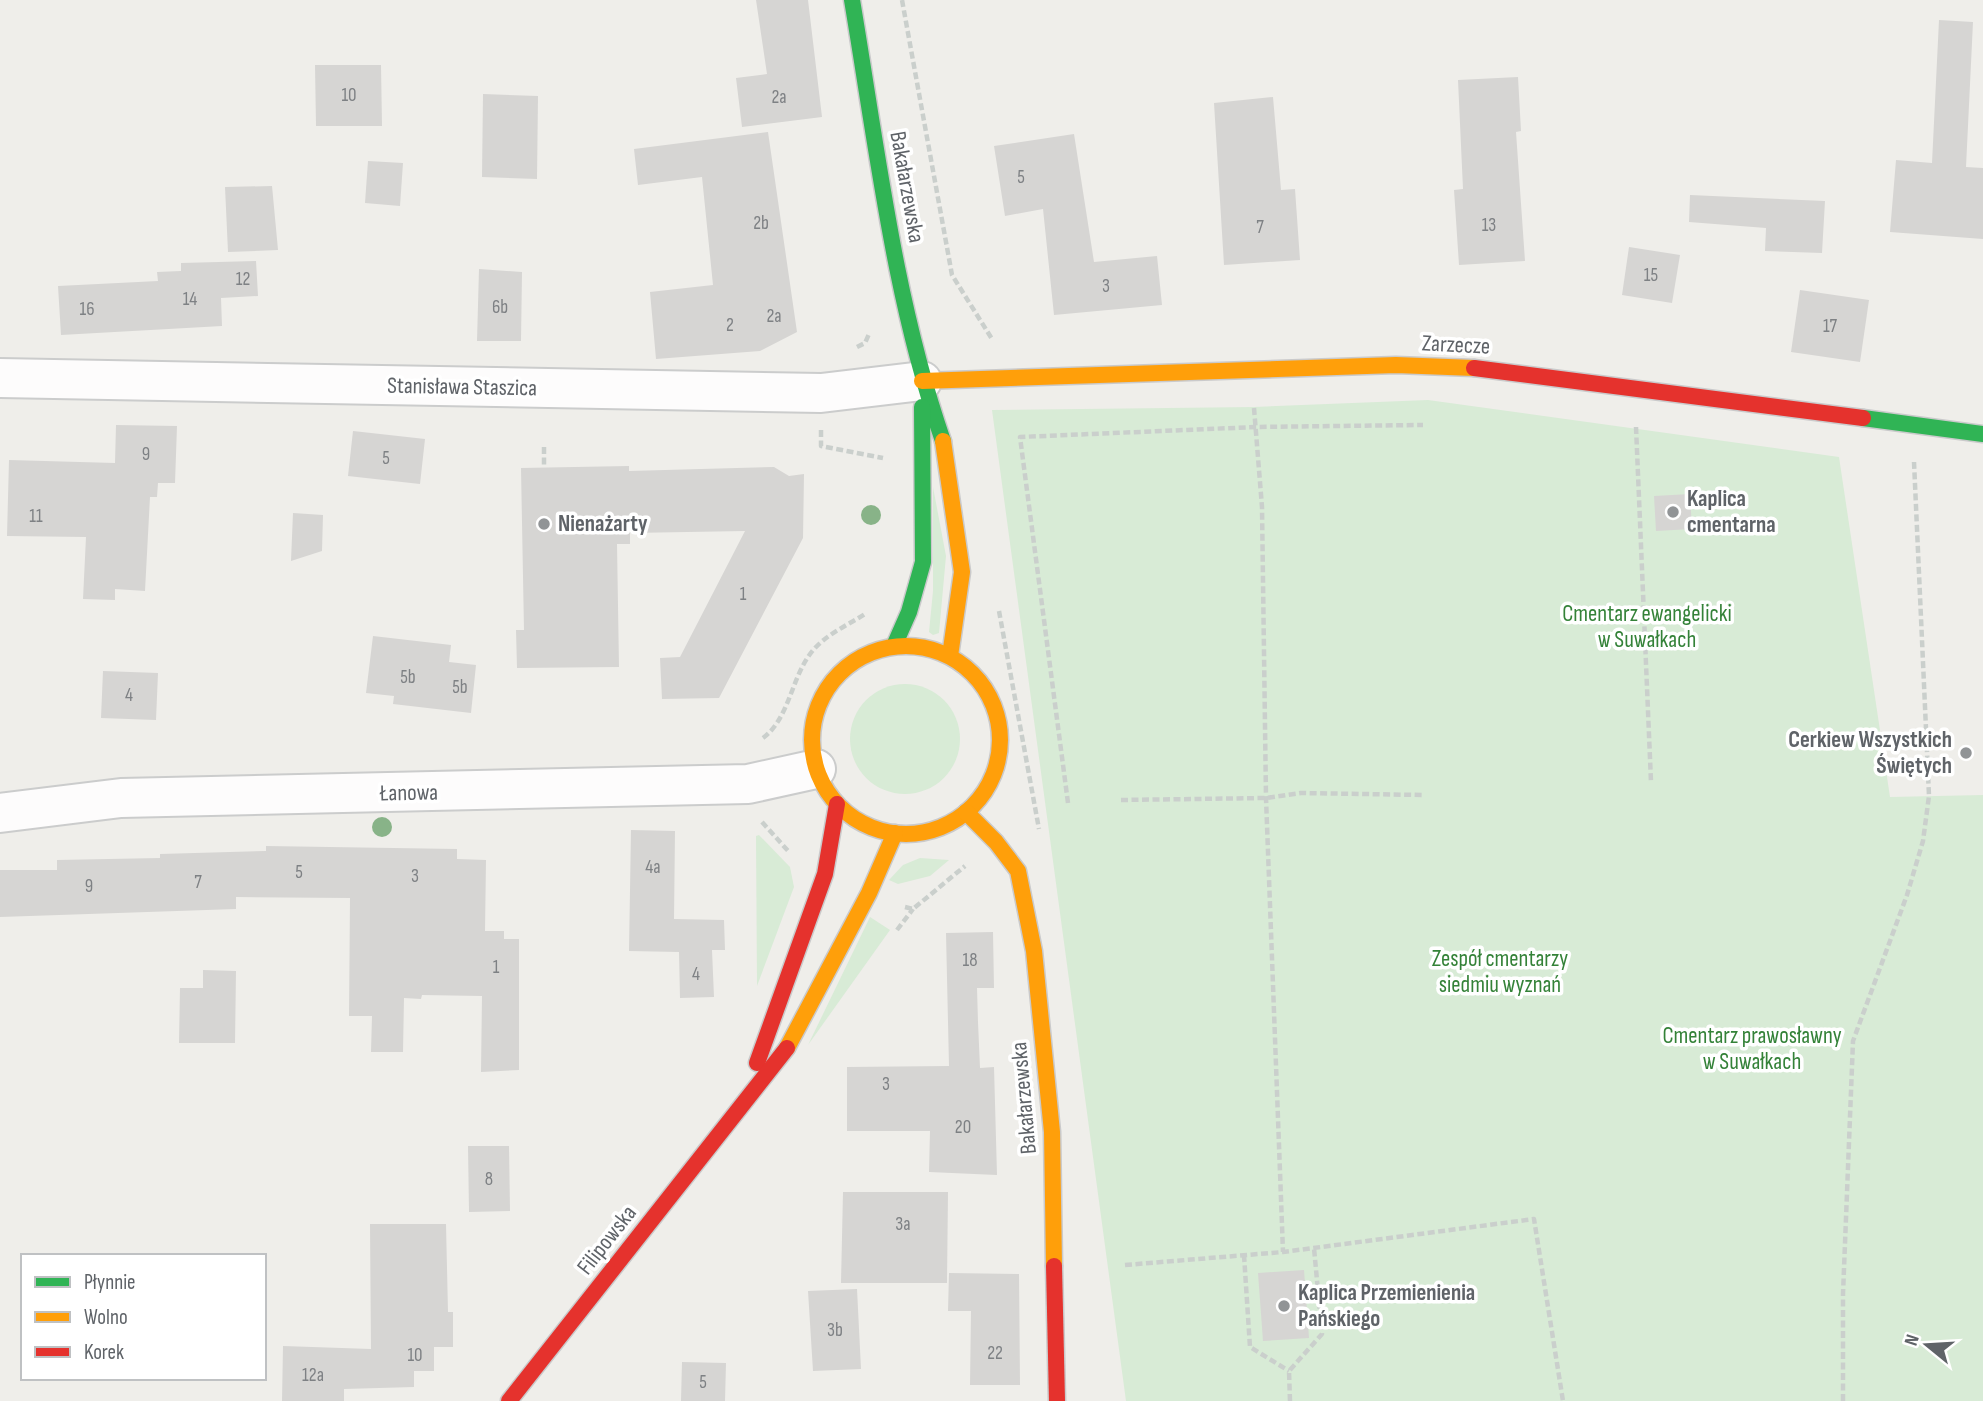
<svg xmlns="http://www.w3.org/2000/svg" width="1983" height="1401" viewBox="0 0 1983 1401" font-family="'Sofia Sans Condensed',sans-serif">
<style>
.green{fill:#d8ebd6}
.building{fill:#d6d5d3}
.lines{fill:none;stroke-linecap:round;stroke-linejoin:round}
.street-casing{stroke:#cbcccc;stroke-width:42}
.fast-casing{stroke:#cacacb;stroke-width:19}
.slow-casing{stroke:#cacacb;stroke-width:19}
.jam-casing{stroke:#cacacb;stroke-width:19}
.path{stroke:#cacfcc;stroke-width:4.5;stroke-dasharray:7 3.5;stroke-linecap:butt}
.street{stroke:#fdfcfc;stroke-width:38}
.fast{stroke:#30b455;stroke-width:16}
.slow{stroke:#ff9f0a;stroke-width:16}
.jam{stroke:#e5322d;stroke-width:16}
.tree{fill:#88b388}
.poi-dot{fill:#919496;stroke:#fff;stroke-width:2.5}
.labels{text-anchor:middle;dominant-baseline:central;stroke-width:7;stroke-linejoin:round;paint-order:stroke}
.number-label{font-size:19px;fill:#7e8184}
.street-label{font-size:23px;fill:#5f6368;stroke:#fff}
.poi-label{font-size:23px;font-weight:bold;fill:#5f6368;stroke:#fff;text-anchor:start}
.park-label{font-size:23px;fill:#348238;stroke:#fff}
</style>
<rect width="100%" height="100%" fill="#efeeea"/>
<g class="green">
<path d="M 1428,400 L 1839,457 L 1890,797 L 1983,795 L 1983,1401 L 1126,1401 L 992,410 L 1254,407 Z"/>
<path d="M 933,487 L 946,556 L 939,633 L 933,635 L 929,632 L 933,591 Z"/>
<circle cx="905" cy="739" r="55"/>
<path d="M 759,835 L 790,867 L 794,887 L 757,986 L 756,836 Z"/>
<path d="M 920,858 L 949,860 L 930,876 L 898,884 L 889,880 L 903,865 Z"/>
<path d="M 870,917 L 890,930 L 808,1045 Z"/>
</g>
<g class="building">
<path d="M 756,0 L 808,0 L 822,117 L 742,127 L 736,78 L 767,74 Z"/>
<path d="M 1939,20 L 1973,22 L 1966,167 L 1983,168 L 1983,239 L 1890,232 L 1896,160 L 1932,163 Z"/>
<path d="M 315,65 L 381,65 L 382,126 L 316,126 Z"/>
<path d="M 1518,77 L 1521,131 L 1516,132 L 1525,261 L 1459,265 L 1454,190 L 1463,189 L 1458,80 Z"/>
<path d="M 483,94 L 538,96 L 537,179 L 482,177 Z"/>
<path d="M 1273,97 L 1281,190 L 1295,189 L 1300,260 L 1224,265 L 1214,103 Z"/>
<path d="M 768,132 L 797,332 L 760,351 L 656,359 L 650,292 L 713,285 L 702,177 L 638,185 L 634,149 Z"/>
<path d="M 1074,134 L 1094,262 L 1157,256 L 1162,305 L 1054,315 L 1043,209 L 1005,216 L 994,146 Z"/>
<path d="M 368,161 L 403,163 L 400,206 L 365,203 Z"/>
<path d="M 272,186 L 278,250 L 228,252 L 225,187 Z"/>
<path d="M 1690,195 L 1825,201 L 1822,253 L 1765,251 L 1766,228 L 1689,222 Z"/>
<path d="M 1629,247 L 1680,255 L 1672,303 L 1622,295 Z"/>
<path d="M 256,261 L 258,296 L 221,298 L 222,326 L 61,335 L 58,286 L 158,281 L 157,272 L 181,271 L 181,263 Z"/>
<path d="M 479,269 L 522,272 L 521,341 L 477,341 Z"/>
<path d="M 1800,290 L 1869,300 L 1860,362 L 1791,352 Z"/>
<path d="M 116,425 L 177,426 L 175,483 L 158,483 L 157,497 L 150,497 L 145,591 L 115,589 L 115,600 L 83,599 L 86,537 L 7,536 L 9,460 L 115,463 Z"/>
<path d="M 353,431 L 425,439 L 420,484 L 348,476 Z"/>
<path d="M 629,466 L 629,471 L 774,467 L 789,476 L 804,474 L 803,538 L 719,698 L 662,699 L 660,658 L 680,657 L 745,531 L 630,533 L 630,544 L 617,544 L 619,667 L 517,668 L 516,630 L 524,630 L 521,468 Z"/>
<path d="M 1690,494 L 1692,529 L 1656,531 L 1654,496 Z"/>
<path d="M 293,513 L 323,515 L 322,551 L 291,561 Z"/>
<path d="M 373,636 L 451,645 L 449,662 L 476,665 L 471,713 L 393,704 L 394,696 L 366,693 Z"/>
<path d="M 103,671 L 158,673 L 156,720 L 101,718 Z"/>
<path d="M 631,830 L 675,831 L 674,919 L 724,920 L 725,950 L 712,950 L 714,997 L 680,998 L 679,952 L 629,951 Z"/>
<path d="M 266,846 L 457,849 L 457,859 L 486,860 L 485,931 L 504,931 L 504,939 L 519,939 L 519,1070 L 481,1072 L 482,996 L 422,995 L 421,999 L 404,998 L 403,1052 L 371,1052 L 372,1016 L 349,1016 L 350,898 L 236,897 L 236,909 L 0,917 L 0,870 L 57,870 L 57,860 L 160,858 L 160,854 L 266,851 Z"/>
<path d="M 993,932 L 994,988 L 977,988 L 978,1022 L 980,1068 L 994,1067 L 997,1175 L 929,1172 L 930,1131 L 847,1131 L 847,1067 L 949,1066 L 946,933 Z"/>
<path d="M 203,970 L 236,971 L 235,1043 L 179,1043 L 180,988 L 203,988 Z"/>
<path d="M 468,1146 L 509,1146 L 510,1211 L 469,1212 Z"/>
<path d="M 843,1192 L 948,1192 L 947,1283 L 841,1283 Z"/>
<path d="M 370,1224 L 446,1224 L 448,1312 L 453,1312 L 453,1347 L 434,1347 L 434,1371 L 414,1371 L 414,1387 L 344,1389 L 344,1401 L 282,1401 L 283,1346 L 371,1349 Z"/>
<path d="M 1304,1270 L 1309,1338 L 1263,1341 L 1258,1273 Z"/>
<path d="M 949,1273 L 1019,1274 L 1020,1385 L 970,1385 L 971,1311 L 948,1311 Z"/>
<path d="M 857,1289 L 861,1369 L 813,1371 L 808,1291 Z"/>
<path d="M 682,1362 L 726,1363 L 725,1401 L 681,1401 Z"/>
</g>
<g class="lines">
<g class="street-casing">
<g id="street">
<path d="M 0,378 L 821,393 L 922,381"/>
<path d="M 0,813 L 121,798 L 748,784 L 816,769"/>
</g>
</g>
<g class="fast-casing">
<g id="fast">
<path d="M 852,0 C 877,148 894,299 943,441"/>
<path d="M 1863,418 L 1983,434"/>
<path d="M 894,646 L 909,612 L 923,562 L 922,407"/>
</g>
</g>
<g class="slow-casing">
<g id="slow">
<path d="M 922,381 L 1396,365 L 1474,368"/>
<path d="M 943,441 L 962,572 L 950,656"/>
<circle cx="906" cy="740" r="94"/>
<path d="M 966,812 L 996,842 L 1018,871 L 1034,951 L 1052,1132 L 1054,1266"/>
<path d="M 787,1048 L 869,893 L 895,833"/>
</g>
</g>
<g class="jam-casing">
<g id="jam">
<path d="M 1474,368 L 1863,418"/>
<path d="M 757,1063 L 825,874 L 837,804"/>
<path d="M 1054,1266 L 1057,1401"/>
<path d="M 509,1401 L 787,1048"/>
</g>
</g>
<g class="path">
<path d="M 902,0 L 952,275 L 992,339"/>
<path d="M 857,347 L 865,343 L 869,334"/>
<path d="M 1254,408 L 1262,507 L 1266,798 L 1283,1252"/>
<path d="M 1636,427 L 1651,782"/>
<path d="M 821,430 L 821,446 L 883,458"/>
<path d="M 544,447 L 544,467"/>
<path d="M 999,611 L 1039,829"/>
<path d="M 763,738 C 791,717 791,674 815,648 C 829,633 848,625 865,614"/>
<path d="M 1121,800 L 1266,798 L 1301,793 L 1423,795"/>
<path d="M 1068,803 L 1020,437 L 1256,427 L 1423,425"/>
<path d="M 762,822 L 789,852"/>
<path d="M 905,907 L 913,909 L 965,866"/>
<path d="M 897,930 L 913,909"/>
<path d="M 1244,1255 L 1250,1347 L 1289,1371"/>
<path d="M 1125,1265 L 1283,1252 L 1534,1219 L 1563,1401"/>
<path d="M 1290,1401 L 1289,1371 L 1322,1334 L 1314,1248"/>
<path d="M 1843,1401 L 1843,1294 L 1853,1041 L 1907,895 L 1923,841 L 1929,796 L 1914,462"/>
</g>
<use href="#street" class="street"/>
<use href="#fast" class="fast"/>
<use href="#slow" class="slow"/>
<use href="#jam" class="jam"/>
</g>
<g class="tree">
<circle cx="871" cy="515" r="10"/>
<circle cx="382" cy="827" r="10"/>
</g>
<g class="poi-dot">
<circle cx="1673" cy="512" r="7"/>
<circle cx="544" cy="524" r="7"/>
<circle cx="1966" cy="753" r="7"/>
<circle cx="1284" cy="1306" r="7"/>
</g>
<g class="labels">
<g class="number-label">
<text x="349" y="95">10</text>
<text x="779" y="97">2a</text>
<text x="1021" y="177">5</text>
<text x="761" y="223">2b</text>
<text x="1489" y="225">13</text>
<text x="1260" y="227">7</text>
<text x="1651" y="275">15</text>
<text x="243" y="279">12</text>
<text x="1106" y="286">3</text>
<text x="190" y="299">14</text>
<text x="500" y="307">6b</text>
<text x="87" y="309">16</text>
<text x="774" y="316">2a</text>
<text x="730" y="325">2</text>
<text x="1830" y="326">17</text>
<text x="146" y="454">9</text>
<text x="386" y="458">5</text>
<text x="36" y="516">11</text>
<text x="743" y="594">1</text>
<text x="408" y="677">5b</text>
<text x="460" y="687">5b</text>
<text x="129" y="695">4</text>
<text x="653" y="867">4a</text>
<text x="299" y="872">5</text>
<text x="415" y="876">3</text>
<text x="198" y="882">7</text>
<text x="89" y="886">9</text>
<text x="970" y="960">18</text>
<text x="496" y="967">1</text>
<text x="696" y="974">4</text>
<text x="886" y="1084">3</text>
<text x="963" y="1127">20</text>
<text x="489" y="1179">8</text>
<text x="903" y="1224">3a</text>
<text x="835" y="1330">3b</text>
<text x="995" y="1353">22</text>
<text x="415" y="1355">10</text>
<text x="313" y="1375">12a</text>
<text x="703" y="1382">5</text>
</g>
<g class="street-label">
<text transform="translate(907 187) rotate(80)">Bakałarzewska</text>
<text transform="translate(1456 345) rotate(3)">Zarzecze</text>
<text transform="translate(462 387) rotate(1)">Stanisława Staszica</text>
<text transform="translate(409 793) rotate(-1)">Łanowa</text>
<text transform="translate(1024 1098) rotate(-95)">Bakałarzewska</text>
<text transform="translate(607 1240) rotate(-52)">Filipowska</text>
</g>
<g class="poi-label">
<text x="1687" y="499">Kaplica<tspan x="1687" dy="26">cmentarna</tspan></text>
<text x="558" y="524">Nienażarty</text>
<text x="1952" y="740" text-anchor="end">Cerkiew Wszystkich<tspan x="1952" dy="26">Świętych</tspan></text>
<text x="1298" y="1293">Kaplica Przemienienia<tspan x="1298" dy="26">Pańskiego</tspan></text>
</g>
<g class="park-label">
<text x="1647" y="614">Cmentarz ewangelicki<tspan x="1647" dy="26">w Suwałkach</tspan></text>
<text x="1500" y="959">Zespół cmentarzy<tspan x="1500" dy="26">siedmiu wyznań</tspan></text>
<text x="1752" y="1036">Cmentarz prawosławny<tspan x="1752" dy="26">w Suwałkach</tspan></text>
</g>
</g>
<rect x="21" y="1254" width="245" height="126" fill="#ffffff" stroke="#bfc1c3" stroke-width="2"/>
<rect x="35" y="1277" width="35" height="10" fill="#30b455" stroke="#bfc1c3" stroke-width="2"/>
<text x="84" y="1289" font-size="21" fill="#5f6368">Płynnie</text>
<rect x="35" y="1312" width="35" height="10" fill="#ff9f0a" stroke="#bfc1c3" stroke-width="2"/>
<text x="84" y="1324" font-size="21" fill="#5f6368">Wolno</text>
<rect x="35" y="1347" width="35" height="10" fill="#e5322d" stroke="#bfc1c3" stroke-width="2"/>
<text x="84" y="1359" font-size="21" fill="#5f6368">Korek</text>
<g transform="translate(1927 1345) rotate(288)" stroke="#ffffff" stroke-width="5" paint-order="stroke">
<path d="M0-5L12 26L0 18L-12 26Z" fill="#5f6368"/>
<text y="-10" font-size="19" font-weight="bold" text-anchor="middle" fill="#5f6368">N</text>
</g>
</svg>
